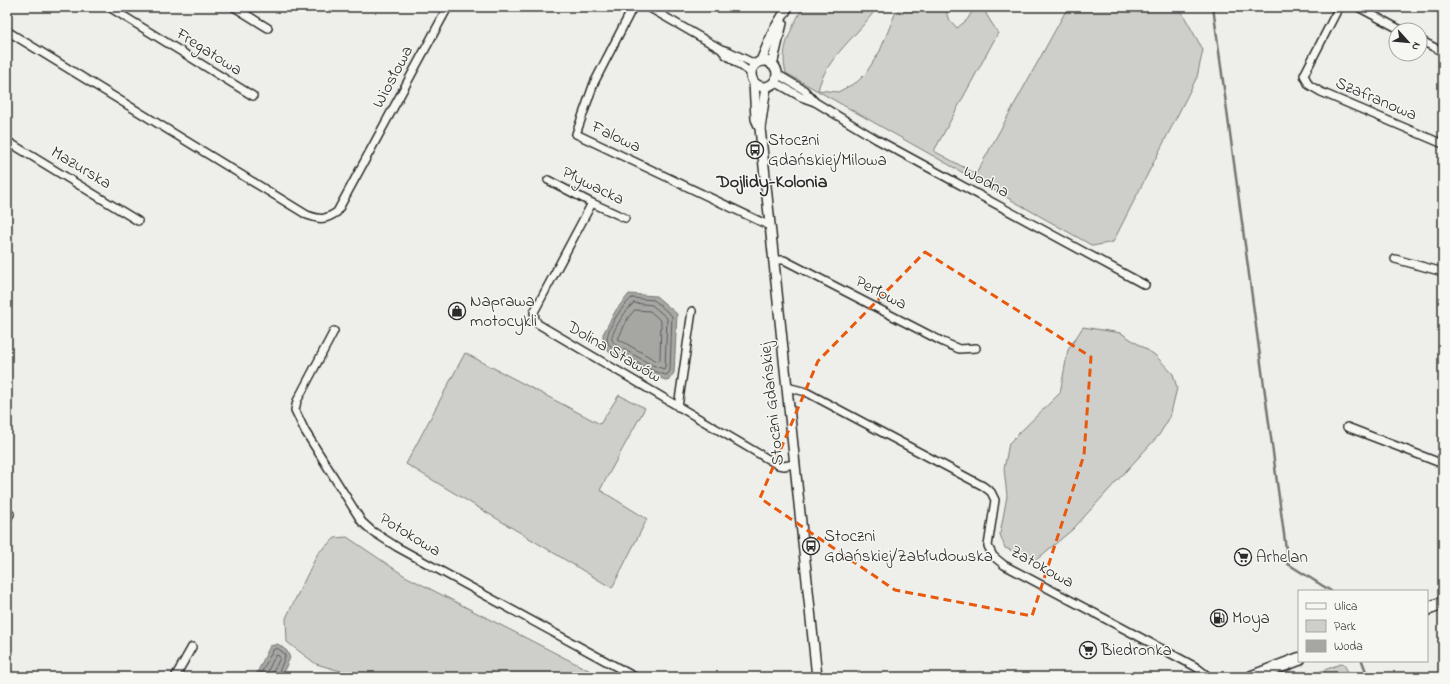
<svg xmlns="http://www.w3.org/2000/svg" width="1450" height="684" viewBox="0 0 1450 684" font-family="'Indie Flower',sans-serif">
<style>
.green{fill:#cececa;stroke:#7c7c7a}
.water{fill:#a6a6a3;stroke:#757573}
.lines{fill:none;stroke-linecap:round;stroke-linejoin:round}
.shore{stroke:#5c5c5b;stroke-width:1}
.stream{stroke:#757573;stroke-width:2.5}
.minor-casing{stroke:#2b2b2b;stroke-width:10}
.tertiary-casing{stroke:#2b2b2b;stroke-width:12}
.trunk-casing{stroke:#2b2b2b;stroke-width:15}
.minor{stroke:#f6f6f2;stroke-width:7}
.tertiary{stroke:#f6f6f2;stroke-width:9}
.trunk{stroke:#f6f6f2;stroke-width:12}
.marked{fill:none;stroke:#e8590c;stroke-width:3;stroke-dasharray:8 5;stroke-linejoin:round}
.labels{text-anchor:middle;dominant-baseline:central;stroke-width:3;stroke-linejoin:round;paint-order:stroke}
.street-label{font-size:17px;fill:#2b2b2b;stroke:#f6f6f2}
.poi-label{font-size:17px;fill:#2b2b2b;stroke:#f6f6f2;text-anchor:start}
.neighbourhood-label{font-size:18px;font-weight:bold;fill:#2b2b2b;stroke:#f6f6f2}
</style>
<rect width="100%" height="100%" fill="#eeeeea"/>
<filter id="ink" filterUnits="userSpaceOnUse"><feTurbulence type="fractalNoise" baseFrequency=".025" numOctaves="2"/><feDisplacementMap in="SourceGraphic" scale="8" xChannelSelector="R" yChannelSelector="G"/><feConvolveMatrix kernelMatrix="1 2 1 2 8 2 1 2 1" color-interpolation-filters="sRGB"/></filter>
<g filter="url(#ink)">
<g class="green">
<path d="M 803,7 L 877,7 C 859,35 826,57 818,90 L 838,92 L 857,82 L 866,73 L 880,51 L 895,14 L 901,7 L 945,7 L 948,18 L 957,28 L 967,20 L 975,7 L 989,7 L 986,14 L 998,33 L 934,151 L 976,174 L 1068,7 L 1179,7 L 1203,50 L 1197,77 L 1113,242 L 1093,246 L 786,73 C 779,49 792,28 803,7 Z"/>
<path d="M 1083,327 L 1121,333 L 1155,355 L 1173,374 L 1177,388 L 1170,417 L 1159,435 L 1073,529 L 1036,560 L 1005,548 L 1000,534 L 1007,496 L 1004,469 L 1009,443 L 1060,393 L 1068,350 Z"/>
<path d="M 465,353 L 600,424 L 619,395 L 645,408 L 600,490 L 647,519 L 612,588 L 406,464 Z"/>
<path d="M 347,537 L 405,576 L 602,677 L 362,677 L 316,664 L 287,642 L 286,618 L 318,553 L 335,538 Z"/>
<path d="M 1343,663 L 1351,677 L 1306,677 Z"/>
</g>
<g class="water">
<path d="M 629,294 L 656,296 L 677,314 L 674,373 L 668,381 L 649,374 L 609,352 L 603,344 L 603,334 L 616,310 Z"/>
<path d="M 278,644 L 287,651 L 290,658 L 281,677 L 255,677 L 270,646 Z"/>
</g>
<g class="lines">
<g class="shore">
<path d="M 632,298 L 654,300 L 672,316 L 670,371 L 667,375 C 656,374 612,352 608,343 C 603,333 623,304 632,298 Z"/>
<path d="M 634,303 L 652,305 L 667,318 L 665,367 L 664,369 L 652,365 L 616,345 C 614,343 611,340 612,337 C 614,328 627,308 634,303 Z"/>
<path d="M 635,310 L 650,311 L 661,321 L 660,359 L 659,361 L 655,360 L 618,339 L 628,318 Z"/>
<path d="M 259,677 L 273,650 L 277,648 L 284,653 L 285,657 L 277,677"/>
<path d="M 265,677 L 275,656 L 278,655 L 280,658 L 273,672 L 272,677"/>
</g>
<g class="stream">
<path d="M 1213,7 L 1288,564 L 1331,591"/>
<path d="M 1362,661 L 1368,677"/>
</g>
<g class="minor-casing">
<g id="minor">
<path d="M 109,7 L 253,96"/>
<path d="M 234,7 L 268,28"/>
<path d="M 633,7 L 594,83 L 576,134 L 770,226"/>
<path d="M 648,7 L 721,49 L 726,55 L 751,73"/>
<path d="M 1339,7 L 1304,75 L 1309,85 L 1321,92 L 1443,144"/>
<path d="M 1358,7 L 1401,30"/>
<path d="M 7,31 L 307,215 C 321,220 325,220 337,212 L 448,7"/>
<path d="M 1420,40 L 1443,52"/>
<path d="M 721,49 L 728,51 L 755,64"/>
<path d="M 777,74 L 804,90 L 815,102"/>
<path d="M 773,83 L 780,85 L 801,97 L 815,102 L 876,139 L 944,176 L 1145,285"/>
<path d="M 7,141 L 138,221"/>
<path d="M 548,180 L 592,203 L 625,218"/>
<path d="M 592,203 L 534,312 L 535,319 L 538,324 L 778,465 L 784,466 L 794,464"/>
<path d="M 1395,259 L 1443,272"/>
<path d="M 773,260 L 784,260 L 943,342 L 959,349 L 976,348"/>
<path d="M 334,331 L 297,401 L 295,410 L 305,431 L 362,522 L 372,531 L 397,547 L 635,677"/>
<path d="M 787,387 L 806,392 L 983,486 L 991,492 L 995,500 L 988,546 L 993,556 L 1004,565 L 1196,667 L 1209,677"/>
<path d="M 678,407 L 692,311"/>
<path d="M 1347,427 L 1443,464"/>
<path d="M 7,519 L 10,514"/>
<path d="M 175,677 L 192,647"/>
</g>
</g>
<g class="tertiary-casing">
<g id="tertiary">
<path d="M 761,61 L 774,30 L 788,7"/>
<circle cx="764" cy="74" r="13"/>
<path d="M 772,65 L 782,23"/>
<path d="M 754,83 L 756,119 L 760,128 L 817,677"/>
<path d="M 760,128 L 766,87"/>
</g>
</g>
<g class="trunk-casing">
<g id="trunk">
<path d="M 1427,609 L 1443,603"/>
<path d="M 1252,677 L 1299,659"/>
</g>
</g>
<use href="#minor" class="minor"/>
<use href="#tertiary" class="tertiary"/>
<use href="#trunk" class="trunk"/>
</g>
</g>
<path class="marked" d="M 925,252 L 1091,357 L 1084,455 L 1032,616 L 895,590 L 760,498 L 818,361 Z"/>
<defs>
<g id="bus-ring" transform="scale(0.9)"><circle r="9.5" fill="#f6f6f2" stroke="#2b2b2b" stroke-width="1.5"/><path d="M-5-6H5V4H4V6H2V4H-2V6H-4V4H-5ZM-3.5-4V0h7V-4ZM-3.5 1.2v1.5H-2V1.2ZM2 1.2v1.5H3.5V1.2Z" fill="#2b2b2b"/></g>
<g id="shop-ring" transform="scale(0.9)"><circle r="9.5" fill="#f6f6f2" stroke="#2b2b2b" stroke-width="1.5"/><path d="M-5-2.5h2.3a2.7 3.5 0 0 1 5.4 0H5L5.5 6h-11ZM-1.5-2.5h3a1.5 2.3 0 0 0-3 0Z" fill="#2b2b2b"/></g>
<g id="supermarket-ring" transform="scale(0.9)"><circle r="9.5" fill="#f6f6f2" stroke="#2b2b2b" stroke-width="1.5"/><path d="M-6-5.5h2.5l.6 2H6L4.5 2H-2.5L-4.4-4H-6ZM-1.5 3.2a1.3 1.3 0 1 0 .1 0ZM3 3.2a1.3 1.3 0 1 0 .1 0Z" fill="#2b2b2b"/></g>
<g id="fuel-ring" transform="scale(0.9)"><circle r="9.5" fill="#f6f6f2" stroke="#2b2b2b" stroke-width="1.5"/><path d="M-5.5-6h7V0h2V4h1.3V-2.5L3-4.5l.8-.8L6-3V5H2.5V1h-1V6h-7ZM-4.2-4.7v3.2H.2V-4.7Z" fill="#2b2b2b"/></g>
</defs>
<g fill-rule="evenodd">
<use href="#bus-ring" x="755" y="150"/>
<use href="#shop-ring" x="457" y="311"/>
<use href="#bus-ring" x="811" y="546"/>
<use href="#supermarket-ring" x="1243" y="557"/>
<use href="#fuel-ring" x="1219" y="618"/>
<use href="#supermarket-ring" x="1088" y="650"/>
</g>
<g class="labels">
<g class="street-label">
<text transform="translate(209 52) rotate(32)">Fregatowa</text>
<text transform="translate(393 77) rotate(-62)">Wiosłowa</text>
<text transform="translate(1376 99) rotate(23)">Szafranowa</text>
<text transform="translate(616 137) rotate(25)">Falowa</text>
<text transform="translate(81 168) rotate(31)">Mazurska</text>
<text transform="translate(986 182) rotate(28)">Wodna</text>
<text transform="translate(593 186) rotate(26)">Pływacka</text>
<text transform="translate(881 293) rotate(27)">Perłowa</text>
<text transform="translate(614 352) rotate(30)">Dolina Stawów</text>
<text transform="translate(772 404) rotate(-96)">Stoczni Gdańskiej</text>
<text transform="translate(410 535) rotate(31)">Potokowa</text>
<text transform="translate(1042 567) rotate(29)">Zatokowa</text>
</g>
<g class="poi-label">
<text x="768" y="140">Stoczni<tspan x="768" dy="20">Gdańskiej/Milowa</tspan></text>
<text x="470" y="301">Naprawa<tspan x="470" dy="20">motocykli</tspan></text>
<text x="824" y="536">Stoczni<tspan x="824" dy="20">Gdańskiej/Zabłudowska</tspan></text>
<text x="1256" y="557">Arhelan</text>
<text x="1232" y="618">Moya</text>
<text x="1101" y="650">Biedronka</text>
</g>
<g class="neighbourhood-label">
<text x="772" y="183">Dojlidy-Kolonia</text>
</g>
</g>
<rect width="1450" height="684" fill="none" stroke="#f6f6f2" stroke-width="24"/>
<rect x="12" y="12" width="1426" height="660" fill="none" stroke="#2b2b2b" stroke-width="1.5" filter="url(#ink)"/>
<rect x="1298" y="590" width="130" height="72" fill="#f6f6f2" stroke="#a5a5a2"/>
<rect x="1306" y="603" width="20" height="6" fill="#f6f6f2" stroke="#a5a5a2"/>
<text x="1334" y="610" font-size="12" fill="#2b2b2b">Ulica</text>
<rect x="1306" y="620" width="20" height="12" fill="#cececa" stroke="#a5a5a2"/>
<text x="1334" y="630" font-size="12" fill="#2b2b2b">Park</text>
<rect x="1306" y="640" width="20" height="12" fill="#a6a6a3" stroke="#a5a5a2"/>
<text x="1334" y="650" font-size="12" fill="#2b2b2b">Woda</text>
<g transform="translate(1408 42) rotate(117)"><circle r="19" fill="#f6f6f2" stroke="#a5a5a2"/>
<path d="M0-3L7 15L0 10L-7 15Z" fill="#2b2b2b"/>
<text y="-6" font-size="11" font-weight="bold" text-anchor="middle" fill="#2b2b2b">N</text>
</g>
</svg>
